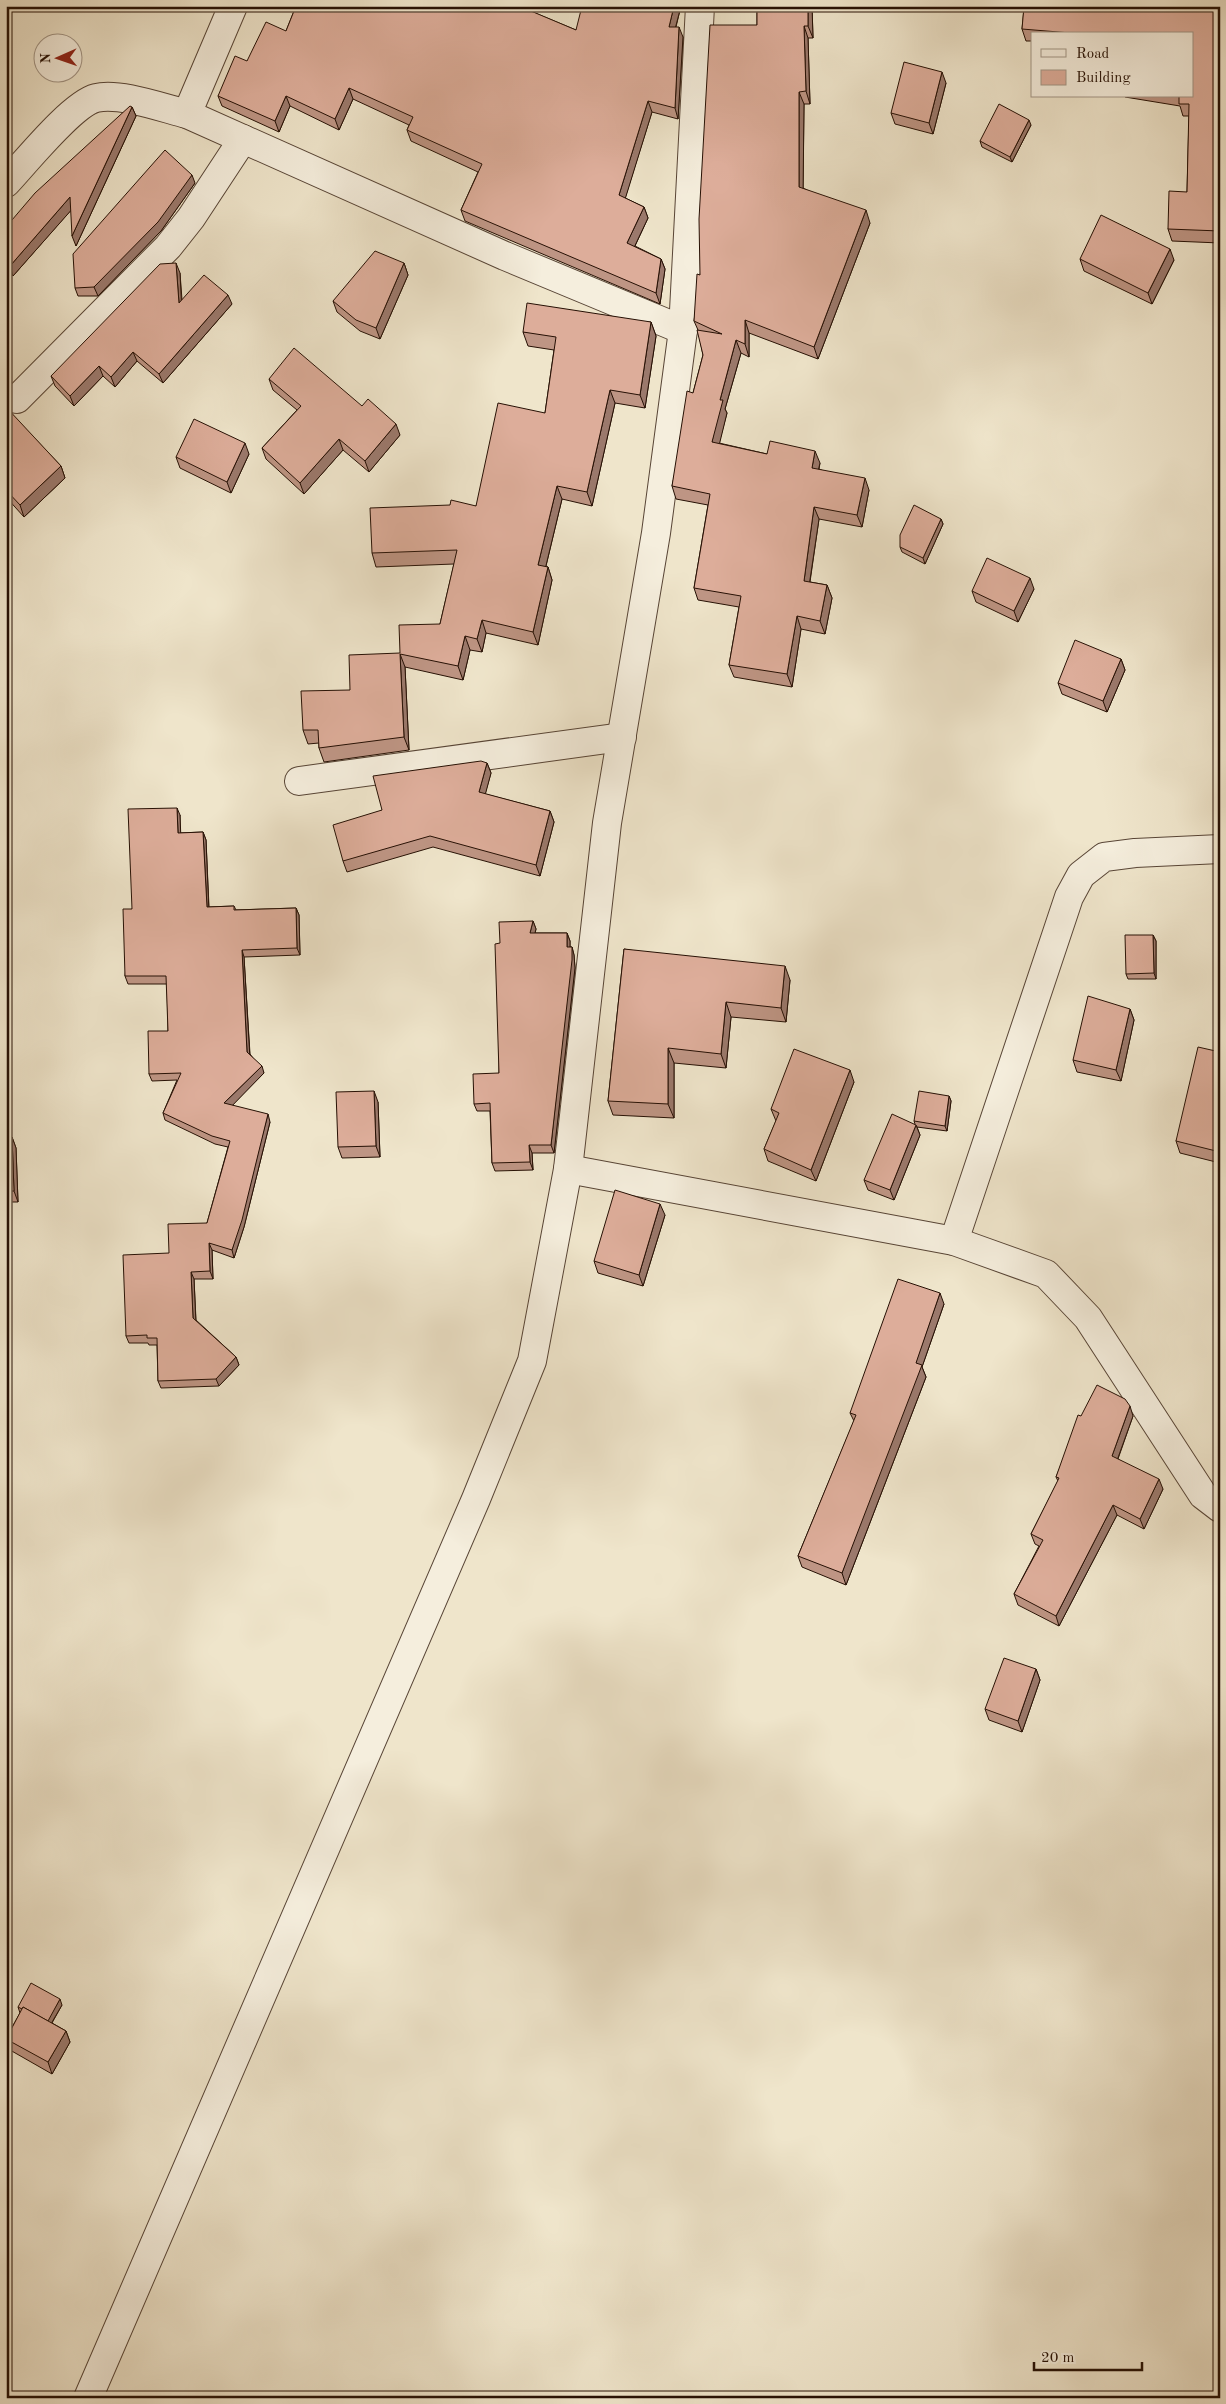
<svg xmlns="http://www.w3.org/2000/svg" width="1226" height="2404" viewBox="0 0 1226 2404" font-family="'Old Standard TT',serif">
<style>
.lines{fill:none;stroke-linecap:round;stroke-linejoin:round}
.street-casing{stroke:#584536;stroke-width:30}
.street{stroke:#f5eedd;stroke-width:28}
.wall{fill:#be9584;stroke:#261004}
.shaded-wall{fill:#9b796c;stroke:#261004}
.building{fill:#ddad9a;stroke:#261004}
</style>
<rect width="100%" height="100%" fill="#efe5cb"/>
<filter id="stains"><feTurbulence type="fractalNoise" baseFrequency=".004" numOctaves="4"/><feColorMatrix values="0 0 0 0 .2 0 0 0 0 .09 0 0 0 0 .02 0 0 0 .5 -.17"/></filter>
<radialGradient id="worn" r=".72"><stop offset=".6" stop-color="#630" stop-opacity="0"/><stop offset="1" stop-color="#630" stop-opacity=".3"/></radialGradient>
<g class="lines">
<g class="street-casing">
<g id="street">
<path d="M 233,6 L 187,114 L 505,256 L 683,330"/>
<path d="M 6,183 C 25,163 72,104 96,98 C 119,92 163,108 187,114"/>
<path d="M 17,399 L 168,247 L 191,218 L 243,139"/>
<path d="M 299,781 L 622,737"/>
<path d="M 568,1169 L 954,1241 L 1046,1274 L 1088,1318 L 1203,1495 L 1220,1508"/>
<path d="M 954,1241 L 1069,897 L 1081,875 L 1104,857 L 1135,853 L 1220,849"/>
<path d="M 88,2398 L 476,1499 L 532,1361 L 568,1169 L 607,823 L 656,533 L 683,330 L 700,6"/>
</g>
</g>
<use href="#street" class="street"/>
</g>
<g class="wall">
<path d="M 296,6 L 524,6 L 523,8 L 576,30 L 681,6 L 676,27 L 683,37 L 678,119 L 652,112 L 625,198 L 644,207 L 648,218 L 635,246 L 661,259 L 665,269 L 660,304 L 465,221 L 461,210 L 478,172 L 411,141 L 407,130 L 409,125 L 353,99 L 339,130 L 290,106 L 279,132 L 222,106 L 218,96 L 247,61 L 286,31 Z"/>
<path d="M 757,6 L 812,6 L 813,38 L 808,38 L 810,104 L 804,104 L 803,188 L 870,223 L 818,359 L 749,333 L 749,357 L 741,353 L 725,409 L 727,413 L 719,443 L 767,454 L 820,463 L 819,469 L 869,490 L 862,527 L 819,519 L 810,582 L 827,585 L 832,598 L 825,634 L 801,629 L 792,687 L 734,677 L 729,665 L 739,607 L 698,600 L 694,588 L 708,505 L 676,499 L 672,486 L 693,393 L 703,355 L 698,330 L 694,321 L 700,275 L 757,25 Z"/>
<path d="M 1015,6 L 1220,6 L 1220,243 L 1172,241 L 1168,229 L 1187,192 L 1189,116 L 1183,116 L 1180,106 L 1125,97 L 1125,96 L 1192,96 L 1192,34 L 1032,34 L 1032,41 L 1026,41 L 1022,29 L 1024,9 Z"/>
<path d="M 946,83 L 933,134 L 895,124 L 891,113 Z"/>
<path d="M 132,107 L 136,116 L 76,246 L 71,210 L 13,276 L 6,270 L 6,227 Z"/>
<path d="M 1031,125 L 1012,162 L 982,147 L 980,141 Z"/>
<path d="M 195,183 L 161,231 L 98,296 L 78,296 L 75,288 Z"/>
<path d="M 1080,259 L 1174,260 L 1152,304 L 1084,271 Z"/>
<path d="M 404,263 L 408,275 L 380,339 L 360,331 L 337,312 L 333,301 Z"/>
<path d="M 180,273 L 182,300 L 232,304 L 163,383 L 137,361 L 115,387 L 103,376 L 74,406 L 55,386 L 51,376 Z"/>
<path d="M 651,322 L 656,336 L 645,408 L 615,403 L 592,506 L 562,499 L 546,566 L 548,567 L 552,580 L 538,645 L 486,633 L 482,652 L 470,650 L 463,680 L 405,667 L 409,750 L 324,762 L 319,748 L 319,743 L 308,744 L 303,730 L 350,690 L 440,624 L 454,564 L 376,567 L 372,553 L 476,506 L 545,413 L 554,350 L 528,346 L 523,332 Z"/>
<path d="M 269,379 L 362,406 L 400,435 L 369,472 L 343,450 L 304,494 L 266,459 L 262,448 L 297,410 L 273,390 Z"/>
<path d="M 6,408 L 61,466 L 65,478 L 24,517 L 6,497 Z"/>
<path d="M 249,454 L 231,493 L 180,468 L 176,457 Z"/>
<path d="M 941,519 L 943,524 L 925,564 L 902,552 L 900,547 Z"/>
<path d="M 1034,589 L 1018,622 L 976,602 L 972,591 Z"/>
<path d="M 1121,659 L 1125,670 L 1107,712 L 1062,694 L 1058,683 Z"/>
<path d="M 487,763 L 491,773 L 485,794 L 550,811 L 554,822 L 540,876 L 433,847 L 347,872 L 343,861 L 382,810 Z"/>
<path d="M 180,815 L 180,833 L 203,832 L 206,840 L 209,907 L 234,906 L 236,910 L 296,908 L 299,915 L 300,955 L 244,957 L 250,1054 L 264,1073 L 232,1105 L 270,1122 L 244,1227 L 234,1258 L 212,1250 L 213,1279 L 194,1279 L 196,1320 L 236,1357 L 239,1365 L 219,1386 L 161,1388 L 158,1381 L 157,1345 L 149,1345 L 148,1343 L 129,1343 L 126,1336 L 169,1253 L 207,1223 L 228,1147 L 215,1144 L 165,1120 L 163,1113 L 177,1080 L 152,1081 L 149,1074 L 168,1031 L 167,984 L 128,984 L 125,976 L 132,909 Z"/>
<path d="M 533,921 L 536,929 L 535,933 L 567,933 L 570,941 L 570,947 L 572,947 L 574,955 L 575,968 L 554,1153 L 532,1153 L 533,1170 L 495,1171 L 492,1163 L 490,1111 L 477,1111 L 474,1104 L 499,1073 L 500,943 Z"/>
<path d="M 1153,935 L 1156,941 L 1156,979 L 1128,979 L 1126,974 Z"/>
<path d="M 624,949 L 790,980 L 786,1022 L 731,1017 L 726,1068 L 674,1063 L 674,1118 L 613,1115 L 608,1101 Z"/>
<path d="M 1130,1009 L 1134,1020 L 1121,1081 L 1077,1072 L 1073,1060 Z"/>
<path d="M 1220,1052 L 1220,1163 L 1180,1153 L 1176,1141 Z"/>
<path d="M 854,1082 L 816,1181 L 768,1161 L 764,1149 L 776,1121 L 771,1109 Z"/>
<path d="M 949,1096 L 951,1101 L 947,1131 L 917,1127 L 920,1135 L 894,1200 L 868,1190 L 864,1180 L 915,1124 L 914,1121 Z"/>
<path d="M 378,1102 L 380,1157 L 342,1158 L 338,1147 Z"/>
<path d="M 6,1137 L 12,1137 L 16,1148 L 18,1202 L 6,1202 Z"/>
<path d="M 665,1215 L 643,1286 L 598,1273 L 594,1261 Z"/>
<path d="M 944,1304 L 922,1367 L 926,1377 L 846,1585 L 802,1567 L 798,1556 L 854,1421 L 850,1413 Z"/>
<path d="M 1081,1416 L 1133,1416 L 1118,1459 L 1163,1489 L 1144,1529 L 1117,1515 L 1059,1626 L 1018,1605 L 1014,1594 L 1039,1546 L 1035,1544 L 1031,1534 L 1058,1481 L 1056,1477 Z"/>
<path d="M 1036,1669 L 1040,1680 L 1022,1732 L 989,1720 L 985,1709 Z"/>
<path d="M 62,2005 L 52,2023 L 66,2031 L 70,2042 L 52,2074 L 10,2050 L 6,2040 L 6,2038 L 20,2013 L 18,2007 Z"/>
</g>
<g class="shaded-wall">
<path d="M 674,6 L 681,6 L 673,37 L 669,27 Z"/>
<path d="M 808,6 L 812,6 L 813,38 L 808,26 Z"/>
<path d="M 804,26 L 808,38 L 810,104 L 806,91 Z"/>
<path d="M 679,27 L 683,37 L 678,119 L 675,108 Z"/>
<path d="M 942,72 L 946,83 L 933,134 L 929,123 Z"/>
<path d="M 349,88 L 353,99 L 339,130 L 335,119 Z"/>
<path d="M 799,92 L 804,104 L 803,199 L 799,187 Z"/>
<path d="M 286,96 L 290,106 L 279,132 L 275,121 Z"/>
<path d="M 648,101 L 652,112 L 623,206 L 619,195 Z"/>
<path d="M 132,107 L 136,116 L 76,246 L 72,236 Z"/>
<path d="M 1029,120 L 1031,125 L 1012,162 L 1010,157 Z"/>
<path d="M 192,175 L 195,183 L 161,231 L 98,296 L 94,287 Z"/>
<path d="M 70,197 L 74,207 L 13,276 L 10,266 Z"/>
<path d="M 644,207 L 648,218 L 631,254 L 627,243 Z"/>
<path d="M 866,210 L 870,223 L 818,359 L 814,347 Z"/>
<path d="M 1170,249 L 1174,260 L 1152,304 L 1148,293 Z"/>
<path d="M 661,259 L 665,269 L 660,304 L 656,293 Z"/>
<path d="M 176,263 L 180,273 L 182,313 L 179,303 Z"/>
<path d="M 404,263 L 408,275 L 380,339 L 376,328 Z"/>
<path d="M 228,295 L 232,304 L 163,383 L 159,374 Z"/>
<path d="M 745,320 L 749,333 L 749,357 L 745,344 Z"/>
<path d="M 651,322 L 656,336 L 645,408 L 640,395 Z"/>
<path d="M 736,340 L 741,353 L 725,409 L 727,413 L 717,454 L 712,442 L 720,400 Z"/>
<path d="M 133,352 L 137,361 L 115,387 L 111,377 Z"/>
<path d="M 99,366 L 103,376 L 74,406 L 70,396 Z"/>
<path d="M 610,390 L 615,403 L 592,506 L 587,492 Z"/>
<path d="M 396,424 L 400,435 L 369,472 L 365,461 Z"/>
<path d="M 339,439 L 343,450 L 304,494 L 300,483 Z"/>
<path d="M 245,443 L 249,454 L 231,493 L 227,482 Z"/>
<path d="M 815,451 L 820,463 L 816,480 L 812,468 Z"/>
<path d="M 61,466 L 65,478 L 24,517 L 20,505 Z"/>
<path d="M 865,478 L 869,490 L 862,527 L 857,515 Z"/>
<path d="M 557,486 L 562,499 L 543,578 L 538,565 Z"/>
<path d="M 814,507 L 819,519 L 808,593 L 804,581 Z"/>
<path d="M 941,519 L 943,524 L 925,564 L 923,558 Z"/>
<path d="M 548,567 L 552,580 L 538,645 L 533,632 Z"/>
<path d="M 1030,578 L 1034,589 L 1018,622 L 1014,611 Z"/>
<path d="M 827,585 L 832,598 L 825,634 L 820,621 Z"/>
<path d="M 797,616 L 801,629 L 792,687 L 787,674 Z"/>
<path d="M 482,620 L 486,633 L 482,652 L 477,639 Z"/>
<path d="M 465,636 L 470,650 L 463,680 L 458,666 Z"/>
<path d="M 400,654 L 405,667 L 409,750 L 404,737 Z"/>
<path d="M 1121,659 L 1125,670 L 1107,712 L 1103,701 Z"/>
<path d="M 487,763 L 491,773 L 483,803 L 479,792 Z"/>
<path d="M 177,808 L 180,815 L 181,841 L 178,833 Z"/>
<path d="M 550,811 L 554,822 L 540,876 L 536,865 Z"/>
<path d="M 203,832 L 206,840 L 209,914 L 207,907 Z"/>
<path d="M 296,908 L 299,915 L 300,955 L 297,948 Z"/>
<path d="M 533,921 L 536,929 L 533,941 L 530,933 Z"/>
<path d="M 567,933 L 570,941 L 570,955 L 567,947 Z"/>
<path d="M 1153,935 L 1156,941 L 1156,979 L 1154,973 Z"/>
<path d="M 572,947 L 574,955 L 575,968 L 554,1153 L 551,1145 Z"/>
<path d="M 242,950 L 244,957 L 250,1059 L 247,1052 Z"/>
<path d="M 785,966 L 790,980 L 786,1022 L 781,1008 Z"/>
<path d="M 726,1002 L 731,1017 L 726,1068 L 721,1054 Z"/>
<path d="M 1130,1009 L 1134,1020 L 1121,1081 L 1116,1070 Z"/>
<path d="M 668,1048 L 674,1063 L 674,1118 L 668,1104 Z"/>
<path d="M 262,1066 L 264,1073 L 227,1111 L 224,1103 Z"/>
<path d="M 850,1070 L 854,1082 L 816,1181 L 811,1170 Z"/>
<path d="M 374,1091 L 378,1102 L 380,1157 L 376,1146 Z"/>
<path d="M 949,1096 L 951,1101 L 947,1131 L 945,1126 Z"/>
<path d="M 268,1114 L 270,1122 L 244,1227 L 234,1258 L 232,1250 Z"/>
<path d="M 916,1125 L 920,1135 L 894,1200 L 890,1190 Z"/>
<path d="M 12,1137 L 16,1148 L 18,1202 L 14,1191 Z"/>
<path d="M 529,1145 L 532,1153 L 533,1170 L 530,1162 Z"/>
<path d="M 660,1204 L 665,1215 L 643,1286 L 639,1275 Z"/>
<path d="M 209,1243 L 212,1250 L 213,1279 L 210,1271 Z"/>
<path d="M 191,1272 L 194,1279 L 196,1325 L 193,1318 Z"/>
<path d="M 940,1293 L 944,1304 L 922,1367 L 926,1377 L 846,1585 L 842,1573 Z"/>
<path d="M 236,1357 L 239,1365 L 219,1386 L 216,1379 Z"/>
<path d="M 1130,1406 L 1133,1416 L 1115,1466 L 1112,1456 Z"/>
<path d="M 1159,1479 L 1163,1489 L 1144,1529 L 1140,1519 Z"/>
<path d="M 1113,1505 L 1117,1515 L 1059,1626 L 1056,1616 Z"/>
<path d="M 1036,1669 L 1040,1680 L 1022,1732 L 1018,1721 Z"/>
<path d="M 60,1999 L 62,2005 L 48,2029 L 46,2023 Z"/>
<path d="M 66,2031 L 70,2042 L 52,2074 L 48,2062 Z"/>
</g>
<g class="building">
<path d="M 296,6 L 519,6 L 576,30 L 582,6 L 674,6 L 669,27 L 679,27 L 675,108 L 648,101 L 619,195 L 644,207 L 627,243 L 661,259 L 656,293 L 461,210 L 482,164 L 407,130 L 413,117 L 349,88 L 335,119 L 286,96 L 275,121 L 218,96 L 235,56 L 247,61 L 266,22 L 286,31 Z"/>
<path d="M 757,6 L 808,6 L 808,26 L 804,26 L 806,91 L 799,92 L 799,187 L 866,210 L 814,347 L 745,320 L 745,344 L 736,340 L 720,400 L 723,400 L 712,442 L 767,454 L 770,441 L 815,451 L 812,468 L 865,478 L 857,515 L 814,507 L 804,581 L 827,585 L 820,621 L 797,616 L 787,674 L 729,665 L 741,596 L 694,588 L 710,494 L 672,486 L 687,391 L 693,393 L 703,355 L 697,330 L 722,334 L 694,321 L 697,274 L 700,275 L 699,219 L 710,25 L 757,25 Z"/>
<path d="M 1024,6 L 1220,6 L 1220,231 L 1168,229 L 1169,191 L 1187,192 L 1189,104 L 1179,104 L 1179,96 L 1192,96 L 1192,34 L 1083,34 L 1022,29 Z"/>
<path d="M 904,62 L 942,72 L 929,123 L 891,113 Z"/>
<path d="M 999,104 L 1029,120 L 1010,157 L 980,141 Z"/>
<path d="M 130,106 L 132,107 L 72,236 L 70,197 L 10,266 L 6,263 L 6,227 L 35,193 Z"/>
<path d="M 165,150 L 192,175 L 158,222 L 94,287 L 75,288 L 73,254 Z"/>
<path d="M 1101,215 L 1170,249 L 1148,293 L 1080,259 Z"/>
<path d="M 375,251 L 404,263 L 376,328 L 356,320 L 333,301 Z"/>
<path d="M 176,263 L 179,303 L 204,275 L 228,295 L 159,374 L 133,352 L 111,377 L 99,366 L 70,396 L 51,376 L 160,264 Z"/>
<path d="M 527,303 L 651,322 L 640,395 L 610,390 L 587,492 L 557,486 L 538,565 L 548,567 L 533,632 L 482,620 L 477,639 L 465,636 L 458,666 L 400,654 L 404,737 L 319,748 L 318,730 L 303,730 L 301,691 L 350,690 L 349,655 L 400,653 L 399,625 L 440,624 L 457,550 L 372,553 L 370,508 L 450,505 L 451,500 L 476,506 L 498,403 L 545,413 L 556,337 L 523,332 Z"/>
<path d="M 294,348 L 362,406 L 368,399 L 396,424 L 365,461 L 339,439 L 300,483 L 262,448 L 301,406 L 269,379 Z"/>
<path d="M 6,407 L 61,466 L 20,505 L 6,490 Z"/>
<path d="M 194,419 L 245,443 L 227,482 L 176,457 Z"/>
<path d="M 914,505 L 941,519 L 923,558 L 900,547 L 900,535 Z"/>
<path d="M 987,558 L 1030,578 L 1014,611 L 972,591 Z"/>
<path d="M 1075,640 L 1121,659 L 1103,701 L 1058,683 Z"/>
<path d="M 481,761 L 487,763 L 479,792 L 550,811 L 536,865 L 430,836 L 343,861 L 333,825 L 382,810 L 373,776 Z"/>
<path d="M 177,808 L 178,833 L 203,832 L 207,907 L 234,906 L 234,910 L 296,908 L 297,948 L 242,950 L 247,1052 L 262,1066 L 224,1103 L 268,1114 L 242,1220 L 232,1250 L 209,1243 L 210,1271 L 191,1272 L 193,1318 L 236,1357 L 216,1379 L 158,1381 L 157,1338 L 147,1338 L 147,1335 L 126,1336 L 123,1255 L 169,1253 L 168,1224 L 207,1223 L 230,1141 L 212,1136 L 163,1113 L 181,1073 L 149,1074 L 148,1031 L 168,1031 L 166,976 L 125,976 L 123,909 L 132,909 L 128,809 Z"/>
<path d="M 533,921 L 530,933 L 567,933 L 567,947 L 572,947 L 572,960 L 551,1145 L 529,1145 L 530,1162 L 492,1163 L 490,1103 L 474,1104 L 473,1074 L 499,1073 L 495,944 L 500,943 L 499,922 Z"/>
<path d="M 1125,935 L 1153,935 L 1154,973 L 1126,974 Z"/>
<path d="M 624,949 L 785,966 L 781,1008 L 726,1002 L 721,1054 L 668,1048 L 668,1104 L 608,1101 Z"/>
<path d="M 1088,996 L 1130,1009 L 1116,1070 L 1073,1060 Z"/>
<path d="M 1198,1047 L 1220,1052 L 1220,1152 L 1176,1141 Z"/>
<path d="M 794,1049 L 850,1070 L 811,1170 L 764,1149 L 779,1113 L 771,1109 Z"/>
<path d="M 374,1091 L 376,1146 L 338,1147 L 336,1092 Z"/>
<path d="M 919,1091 L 949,1096 L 945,1126 L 914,1121 Z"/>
<path d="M 892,1114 L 916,1125 L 890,1190 L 864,1180 Z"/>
<path d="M 6,1137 L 12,1137 L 14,1191 L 6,1191 Z"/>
<path d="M 615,1190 L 660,1204 L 639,1275 L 594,1261 Z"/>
<path d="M 898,1279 L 940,1293 L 916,1363 L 922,1365 L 842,1573 L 798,1556 L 856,1415 L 850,1413 Z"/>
<path d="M 1097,1385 L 1125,1399 L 1130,1406 L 1112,1456 L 1159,1479 L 1140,1519 L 1113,1505 L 1056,1616 L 1014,1594 L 1043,1540 L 1031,1534 L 1059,1478 L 1056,1477 L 1078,1415 L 1081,1416 Z"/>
<path d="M 1004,1658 L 1036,1669 L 1018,1721 L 985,1709 Z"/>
<path d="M 31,1983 L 60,1999 L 48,2021 L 23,2007 L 22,2009 L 18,2007 Z"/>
<path d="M 23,2007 L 66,2031 L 48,2062 L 6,2039 Z"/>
</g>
<rect width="1226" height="2404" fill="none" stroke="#efe5cb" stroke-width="25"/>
<rect x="8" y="8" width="1211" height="2389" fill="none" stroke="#261004" stroke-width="2.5"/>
<rect x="12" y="12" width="1201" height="2379" fill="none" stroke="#261004"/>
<rect x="1031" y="32" width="162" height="65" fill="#f5eedd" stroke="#a29586"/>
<rect x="1041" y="49" width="25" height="8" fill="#f5eedd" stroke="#a29586"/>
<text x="1076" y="58" font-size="15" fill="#261004">Road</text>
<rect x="1041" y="70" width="25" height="15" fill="#ddad9a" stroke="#a29586"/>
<text x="1076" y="82" font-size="15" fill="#261004">Building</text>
<g transform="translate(58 58) rotate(268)"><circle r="24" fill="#f5eedd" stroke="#a29586"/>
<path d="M0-4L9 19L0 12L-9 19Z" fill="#8f2418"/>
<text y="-8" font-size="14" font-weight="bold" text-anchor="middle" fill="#261004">N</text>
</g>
<path d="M1034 2362v8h108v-8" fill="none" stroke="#261004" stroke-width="2.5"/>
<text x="1041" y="2362" font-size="15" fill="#261004" stroke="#f5eedd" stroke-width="4" paint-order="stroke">20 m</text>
<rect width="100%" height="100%" filter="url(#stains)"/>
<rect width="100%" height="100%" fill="url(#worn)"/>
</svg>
